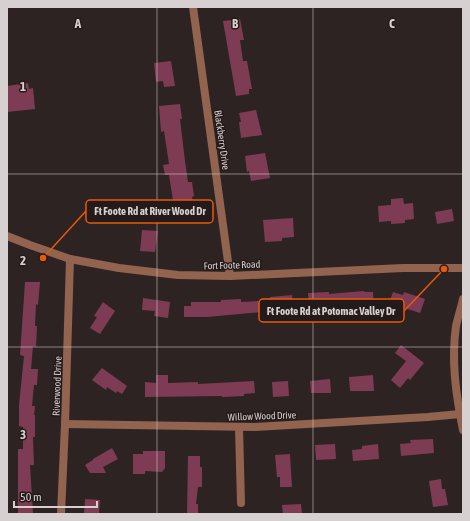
<svg xmlns="http://www.w3.org/2000/svg" width="470" height="521" viewBox="0 0 470 521" font-family="'Asap Condensed',sans-serif">
<style>
.building{fill:#7d3c54}
.lines{fill:none;stroke-linecap:round;stroke-linejoin:round}
.minor{stroke:#92634e;stroke-width:8}
.tertiary{stroke:#92634e;stroke-width:8}
.grid{fill:none;stroke:#d7d0d0;stroke-width:1;stroke-opacity:0.55}
.labels{text-anchor:middle;dominant-baseline:central;stroke-width:3;stroke-linejoin:round;paint-order:stroke}
.street-label{font-size:10px;fill:#d7d0d0;stroke:#241a19}
.grid-label{font-size:13px;text-anchor:middle;font-weight:bold;fill:#d7d0d0;stroke:#241a19;stroke-width:3;stroke-linejoin:round;paint-order:stroke}
.leader{fill:none;stroke:#e8590c;stroke-width:1.5}
.callout-dot{fill:#e8590c;stroke:#241a19;stroke-width:1.5}
.callout{fill:#241a19;stroke:#e8590c;stroke-width:1.5}
.callout-label{font-size:11px;text-anchor:middle;font-weight:bold;fill:#d7d0d0}
</style>
<rect width="100%" height="100%" fill="#2e2323"/>
<g class="building">
<path d="M 240,19 L 244,40 L 240,40 L 243,61 L 247,61 L 252,89 L 249,89 L 249,94 L 236,96 L 223,21 Z"/>
<path d="M 171,61 L 175,86 L 164,87 L 163,81 L 156,82 L 154,63 Z"/>
<path d="M 28,83 L 29,89 L 33,88 L 35,109 L 7,112 L 7,86 Z"/>
<path d="M 180,104 L 182,119 L 180,119 L 185,161 L 188,182 L 192,182 L 194,196 L 192,197 L 194,207 L 174,210 L 172,200 L 173,200 L 169,175 L 165,175 L 163,165 L 169,164 L 164,131 L 161,132 L 159,106 Z"/>
<path d="M 256,110 L 262,135 L 241,138 L 239,122 L 241,122 L 239,113 Z"/>
<path d="M 265,153 L 270,178 L 251,181 L 249,171 L 247,172 L 245,156 Z"/>
<path d="M 403,198 L 404,204 L 413,203 L 414,219 L 405,220 L 405,223 L 391,224 L 391,221 L 379,222 L 378,206 L 391,205 L 391,199 Z"/>
<path d="M 452,209 L 454,221 L 437,224 L 435,212 Z"/>
<path d="M 293,218 L 294,237 L 282,238 L 282,241 L 265,242 L 263,220 Z"/>
<path d="M 142,230 L 158,231 L 155,252 L 140,251 Z"/>
<path d="M 25,282 L 40,282 L 38,305 L 36,304 L 35,326 L 37,326 L 36,347 L 33,346 L 31,369 L 38,369 L 37,385 L 34,385 L 32,406 L 35,406 L 34,415 L 35,415 L 35,437 L 33,437 L 34,465 L 30,465 L 33,513 L 18,513 L 18,449 L 23,449 L 23,427 L 19,426 L 19,405 L 24,356 L 20,355 Z"/>
<path d="M 364,291 L 364,292 L 373,292 L 374,307 L 360,308 L 359,303 L 329,306 L 329,307 L 309,308 L 308,293 L 329,292 L 329,294 Z"/>
<path d="M 393,292 L 403,295 L 404,292 L 425,299 L 420,313 L 389,303 Z"/>
<path d="M 292,295 L 293,307 L 288,308 L 288,313 L 262,314 L 262,312 L 207,317 L 184,317 L 184,306 L 191,306 L 191,302 L 221,302 L 221,300 L 241,299 L 241,302 L 261,301 L 261,299 L 270,298 L 270,297 Z"/>
<path d="M 143,298 L 170,302 L 168,318 L 154,316 L 155,311 L 142,310 Z"/>
<path d="M 103,302 L 115,311 L 100,334 L 90,328 L 97,317 L 94,316 Z"/>
<path d="M 401,345 L 424,363 L 410,380 L 408,378 L 400,388 L 391,380 L 406,361 L 395,353 Z"/>
<path d="M 102,368 L 127,386 L 122,394 L 117,391 L 116,393 L 107,387 L 106,390 L 92,380 Z"/>
<path d="M 156,375 L 168,375 L 168,383 L 198,382 L 198,384 L 254,381 L 255,393 L 244,394 L 244,396 L 222,397 L 222,396 L 145,397 L 145,382 L 156,383 Z"/>
<path d="M 373,375 L 374,391 L 350,391 L 349,377 Z"/>
<path d="M 330,379 L 331,393 L 311,393 L 310,381 Z"/>
<path d="M 288,381 L 289,396 L 273,397 L 272,382 Z"/>
<path d="M 433,439 L 434,453 L 401,456 L 400,444 L 411,443 L 410,440 Z"/>
<path d="M 335,444 L 336,459 L 316,460 L 315,445 Z"/>
<path d="M 378,444 L 379,459 L 353,461 L 352,450 L 362,449 L 362,446 Z"/>
<path d="M 112,448 L 118,459 L 103,467 L 106,473 L 90,473 L 85,465 L 93,460 L 93,459 Z"/>
<path d="M 143,451 L 165,451 L 165,468 L 162,472 L 145,471 L 145,474 L 133,474 L 133,454 L 143,454 Z"/>
<path d="M 290,454 L 292,487 L 280,487 L 280,477 L 277,477 L 275,455 Z"/>
<path d="M 188,456 L 200,456 L 200,467 L 202,467 L 202,487 L 198,487 L 196,504 L 198,504 L 198,514 L 187,514 Z"/>
<path d="M 441,479 L 442,489 L 445,489 L 448,505 L 433,507 L 429,481 Z"/>
<path d="M 85,499 L 100,500 L 99,514 L 84,514 Z"/>
<path d="M 301,504 L 302,514 L 283,514 L 282,505 Z"/>
</g>
<g class="lines">
<g class="minor">
<path d="M 193,7 L 230,276"/>
<path d="M 463,299 C 461,308 458,317 456,326 C 451,361 456,395 463,430"/>
<path d="M 65,424 L 255,427 L 428,417 L 460,414"/>
<path d="M 239,428 L 241,503"/>
<path d="M 61,514 L 65,424 L 70,259"/>
</g>
<path class="tertiary" d="M 7,236 L 30,245 L 70,259 L 119,268 L 178,275 L 230,276 L 403,268 L 463,268"/>
</g>
<path class="grid" d="M 157,7 L 157,514M 313,7 L 313,514M 7,174 L 463,174M 7,347 L 463,347"/>
<g class="labels">
<g class="street-label">
<text transform="translate(222 140) rotate(82)">Blackberry Drive</text>
<text transform="translate(232 265) rotate(-2)">Fort Foote Road</text>
<text transform="translate(57 386) rotate(-88)">Riverwood Drive</text>
<text transform="translate(262 416) rotate(-2)">Willow Wood Drive</text>
</g>
</g>
<g class="grid-label">
<text x="78" y="28">A</text>
<text x="235" y="28">B</text>
<text x="392" y="28">C</text>
<text x="23" y="91">1</text>
<text x="23" y="265">2</text>
<text x="23" y="439">3</text>
</g>
<path class="leader" d="M43 258L86 211M444 269L404 311"/>
<g class="callout-dot">
<circle cx="43" cy="258" r="4"/>
<circle cx="444" cy="269" r="4"/>
</g>
<g class="callout">
<rect x="86" y="200" width="127" height="23" rx="4"/>
<rect x="259" y="299" width="145" height="23" rx="4"/>
</g>
<g class="callout-label">
<text x="150" y="215">Ft Foote Rd at River Wood Dr</text>
<text x="331" y="315">Ft Foote Rd at Potomac Valley Dr</text>
</g>
<rect width="470" height="521" fill="none" stroke="#d7d0d0" stroke-width="16"/>
<path d="M14 501v6h83v-6" fill="none" stroke="#d7d0d0" stroke-width="2"/>
<text x="20" y="501" font-size="12" fill="#d7d0d0" stroke="#241a19" stroke-width="3" paint-order="stroke">50 m</text>
</svg>
